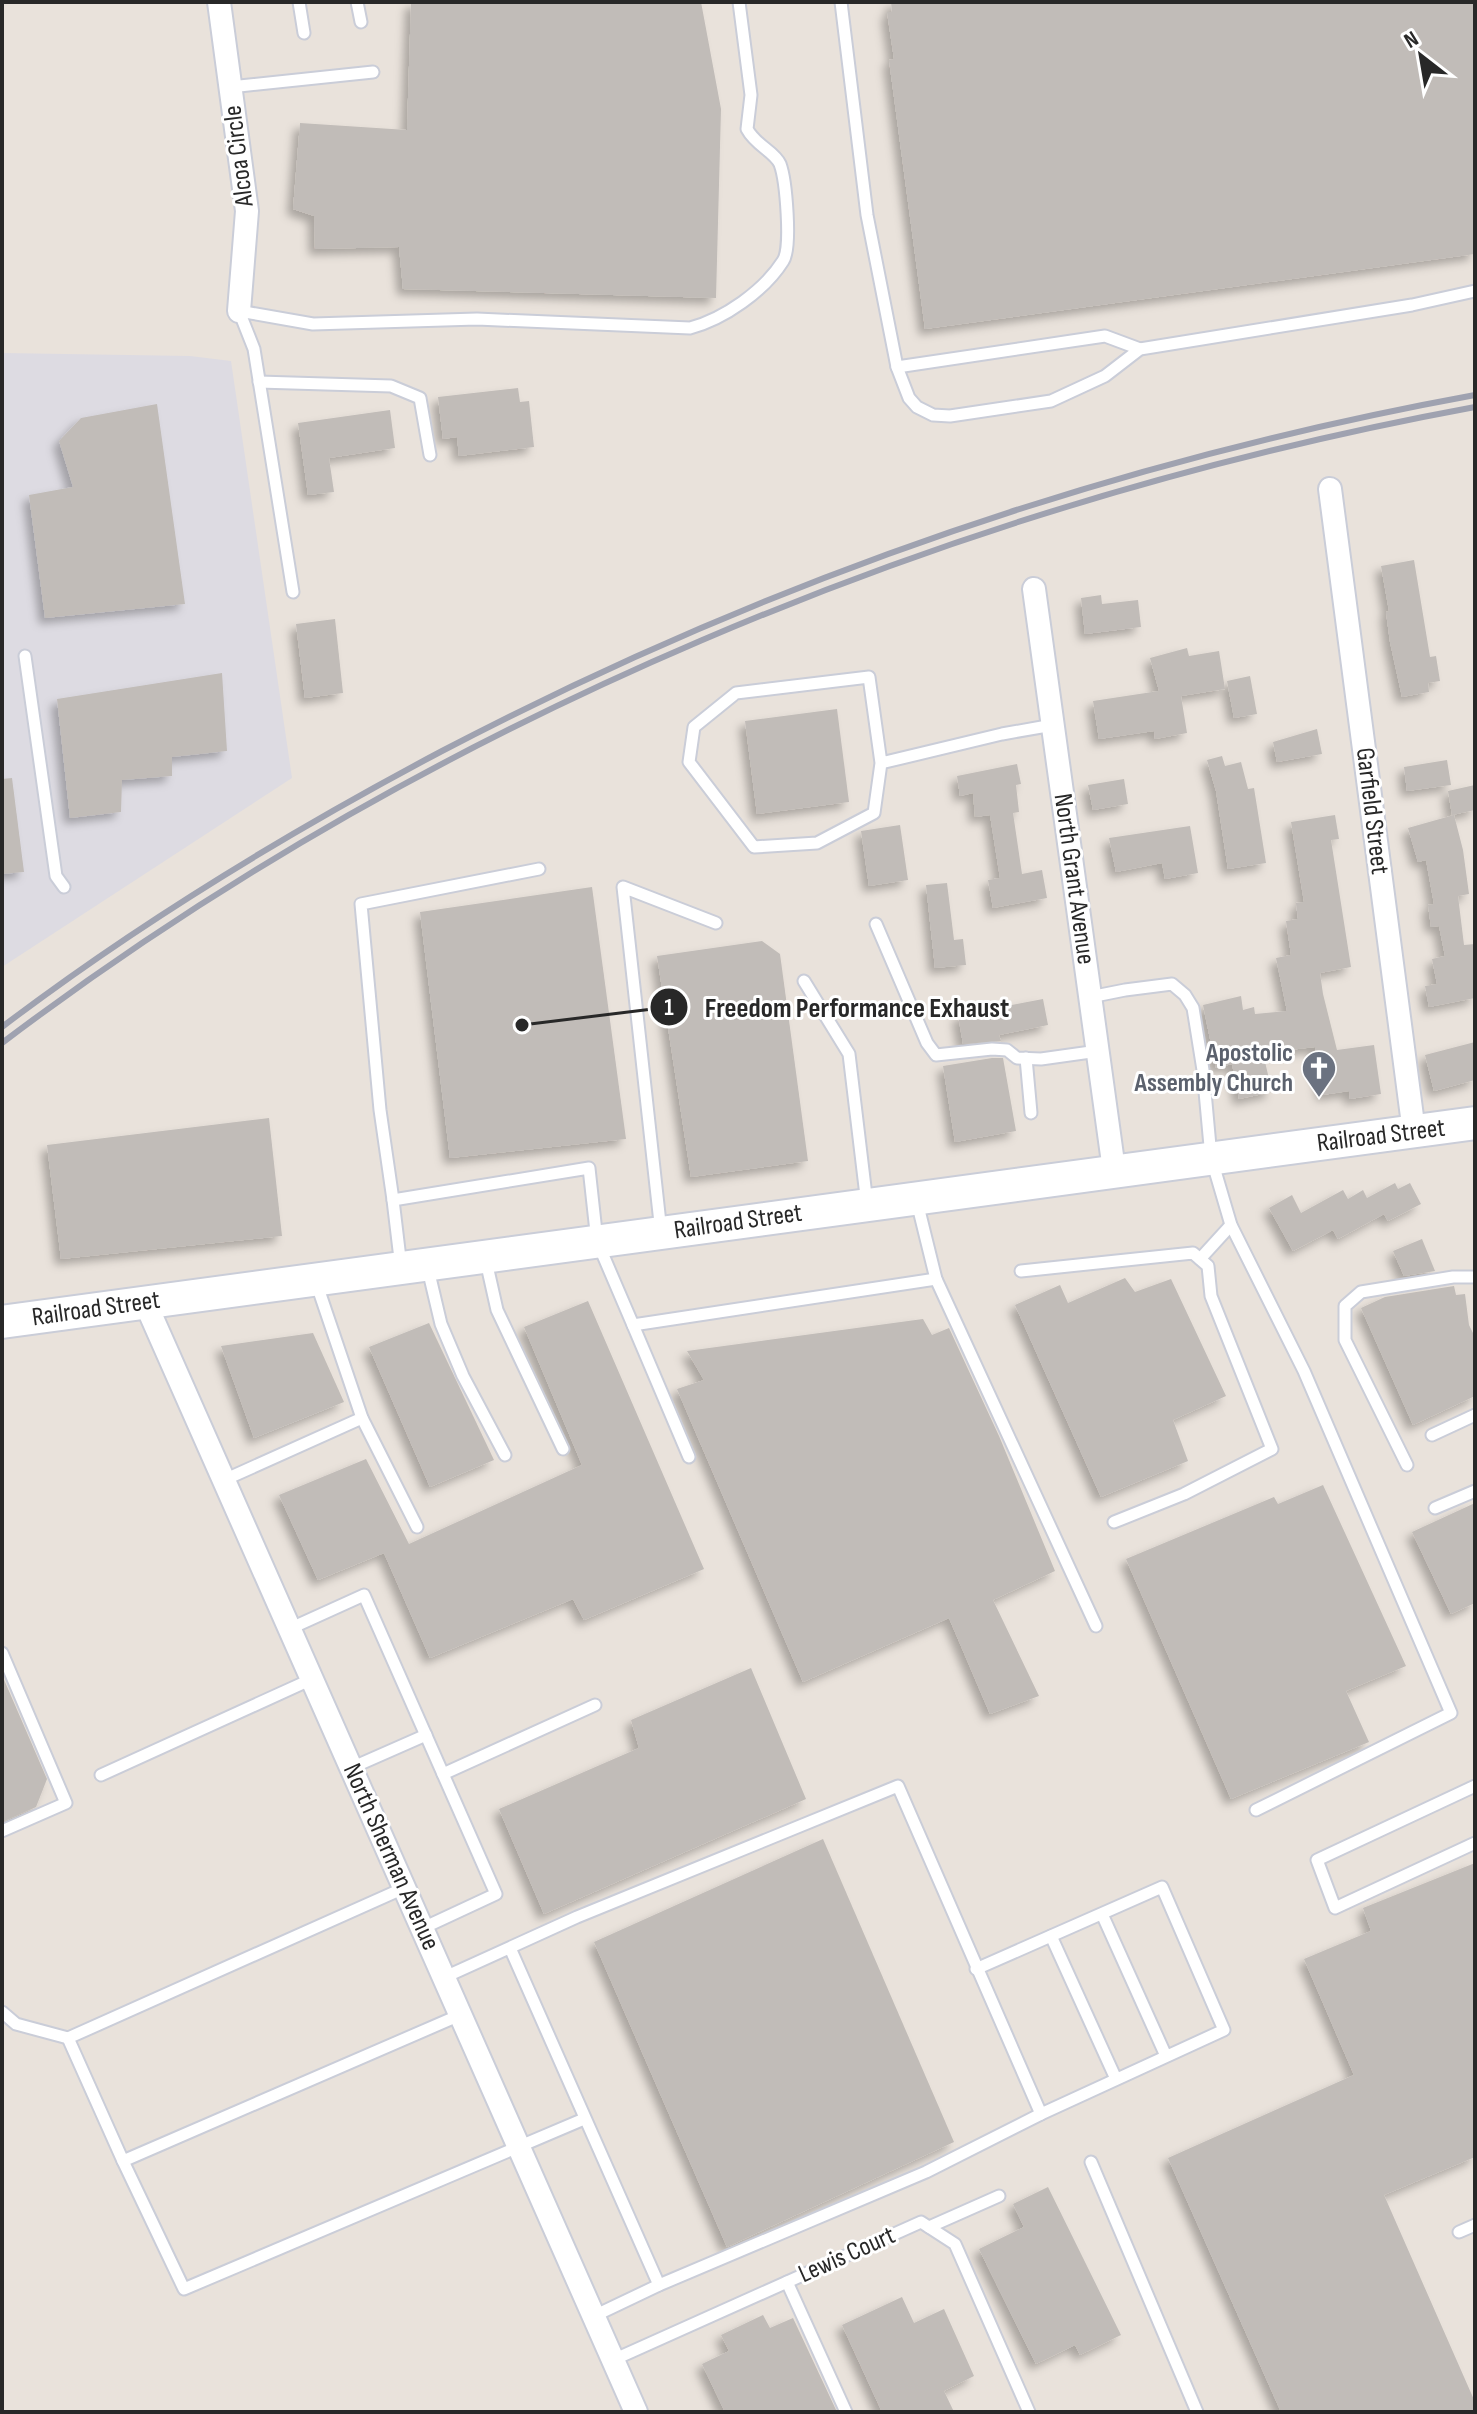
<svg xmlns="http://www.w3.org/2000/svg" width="1477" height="2414" viewBox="0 0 1477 2414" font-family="'Sofia Sans Condensed',sans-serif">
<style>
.industrial{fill:#dddbe2}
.building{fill:#c1bcb8;filter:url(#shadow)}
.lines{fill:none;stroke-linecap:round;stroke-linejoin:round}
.service-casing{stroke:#cacdd8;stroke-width:15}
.minor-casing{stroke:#cacdd8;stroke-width:26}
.secondary-casing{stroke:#cacdd8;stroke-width:36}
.service{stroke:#fff;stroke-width:11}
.minor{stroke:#fff;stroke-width:22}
.secondary{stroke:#fff;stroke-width:32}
.rail{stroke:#9fa2b0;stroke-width:6}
.labels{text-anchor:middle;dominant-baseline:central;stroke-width:6;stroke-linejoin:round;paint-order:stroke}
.street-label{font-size:26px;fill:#282828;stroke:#fff}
.worship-label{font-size:26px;font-weight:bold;fill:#5b616d;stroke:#fff;text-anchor:end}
.leader{fill:none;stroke:#282828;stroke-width:3}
.callout-dot{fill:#282828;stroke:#fff;stroke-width:3}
.mark-label{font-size:24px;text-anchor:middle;font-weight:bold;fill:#fff}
.callout-label{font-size:28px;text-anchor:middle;font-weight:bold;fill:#282828;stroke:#fff;stroke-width:6;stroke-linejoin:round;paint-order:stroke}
</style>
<defs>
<filter id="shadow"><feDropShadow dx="-6" dy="6" stdDeviation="4" flood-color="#0004"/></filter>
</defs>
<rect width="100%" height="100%" fill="#e9e2db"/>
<path class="industrial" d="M 2,353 L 190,356 L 231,361 L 292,778 L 2,967 Z"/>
<g class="building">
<path d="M 411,2 L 701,2 L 721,109 L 716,298 L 403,289 L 399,247 L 315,249 L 314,216 L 293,209 L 300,123 L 407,130 Z"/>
<path d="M 891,2 L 1475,2 L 1475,254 L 925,329 L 889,60 L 894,59 L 887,12 L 892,12 Z"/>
<path d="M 518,388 L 520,402 L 529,401 L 534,447 L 459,456 L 457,437 L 443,439 L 438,397 Z"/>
<path d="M 157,404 L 185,604 L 45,618 L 29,495 L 73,487 L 59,441 L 81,418 Z"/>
<path d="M 390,410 L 395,448 L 329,458 L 334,492 L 308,495 L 298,423 Z"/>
<path d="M 1414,560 L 1430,657 L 1436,656 L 1440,681 L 1428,683 L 1429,692 L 1402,697 L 1390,642 L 1386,612 L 1389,611 L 1381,566 Z"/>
<path d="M 1101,595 L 1102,604 L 1138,600 L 1141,627 L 1085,634 L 1081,598 Z"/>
<path d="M 335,619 L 343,693 L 305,698 L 296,624 Z"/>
<path d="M 1187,648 L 1189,656 L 1219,651 L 1225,689 L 1181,696 L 1187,733 L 1155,739 L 1154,731 L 1099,739 L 1093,701 L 1159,691 L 1150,658 Z"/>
<path d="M 222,673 L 227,751 L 172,757 L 172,776 L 122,780 L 121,812 L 70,818 L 57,699 Z"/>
<path d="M 1250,676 L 1257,714 L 1234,718 L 1227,681 Z"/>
<path d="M 837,709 L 849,802 L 757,814 L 745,721 Z"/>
<path d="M 1317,729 L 1322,754 L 1277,762 L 1273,742 Z"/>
<path d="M 1222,756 L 1225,766 L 1241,762 L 1248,789 L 1254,788 L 1266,863 L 1228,869 L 1216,791 L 1207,760 Z"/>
<path d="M 1447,760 L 1451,785 L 1407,791 L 1404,767 Z"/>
<path d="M 1017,764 L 1021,784 L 1016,785 L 1019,812 L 1013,813 L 1022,874 L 1042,870 L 1047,898 L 993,908 L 988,880 L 1000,878 L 990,815 L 975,817 L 973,793 L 960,796 L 957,776 Z"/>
<path d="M 12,778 L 24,872 L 2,874 L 2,779 Z"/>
<path d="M 1124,779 L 1128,804 L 1093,810 L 1088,785 Z"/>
<path d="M 1475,785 L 1475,810 L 1452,815 L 1448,791 Z"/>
<path d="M 1335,815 L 1339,839 L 1331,840 L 1351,967 L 1320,973 L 1323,994 L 1337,1050 L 1374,1045 L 1381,1094 L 1350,1099 L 1349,1091 L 1322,1095 L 1315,1047 L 1263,1053 L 1272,1092 L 1239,1099 L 1232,1064 L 1216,1068 L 1203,1005 L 1241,996 L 1243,1010 L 1254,1007 L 1255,1014 L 1287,1011 L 1276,958 L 1291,955 L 1286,921 L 1298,919 L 1296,903 L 1304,902 L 1291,822 Z"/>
<path d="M 1454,815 L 1463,850 L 1469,894 L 1458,896 L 1464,945 L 1475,944 L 1475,998 L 1429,1007 L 1425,986 L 1437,984 L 1432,959 L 1445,956 L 1439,926 L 1431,927 L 1428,905 L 1434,904 L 1426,860 L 1418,862 L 1408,828 Z"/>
<path d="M 900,825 L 908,880 L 869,886 L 861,831 Z"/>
<path d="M 1190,826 L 1198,873 L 1165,879 L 1162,863 L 1116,872 L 1109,838 Z"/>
<path d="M 947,883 L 954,940 L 963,939 L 966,965 L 935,968 L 926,885 Z"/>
<path d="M 592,887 L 626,1139 L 450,1158 L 420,912 Z"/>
<path d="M 762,941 L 780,954 L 808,1161 L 691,1177 L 657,956 Z"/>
<path d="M 1043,999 L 1048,1025 L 999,1035 L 1001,1041 L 963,1044 L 958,1015 Z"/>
<path d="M 1475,1042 L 1475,1080 L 1434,1091 L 1425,1055 Z"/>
<path d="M 992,1058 L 1003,1058 L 1016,1131 L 955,1142 L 943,1066 Z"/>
<path d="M 269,1118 L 282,1236 L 61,1259 L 47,1145 Z"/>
<path d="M 1395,1183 L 1398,1189 L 1410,1183 L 1421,1204 L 1388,1221 L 1384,1214 L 1338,1239 L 1333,1230 L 1293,1251 L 1269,1208 L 1292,1195 L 1301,1213 L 1343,1190 L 1348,1199 L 1363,1190 L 1367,1198 Z"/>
<path d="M 1422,1239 L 1435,1271 L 1404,1276 L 1393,1251 Z"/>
<path d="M 1125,1278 L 1135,1292 L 1171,1279 L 1226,1396 L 1173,1420 L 1188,1461 L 1101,1497 L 1015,1305 L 1060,1285 L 1068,1303 Z"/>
<path d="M 1454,1286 L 1456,1295 L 1465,1294 L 1469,1325 L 1475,1337 L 1475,1396 L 1413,1425 L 1361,1308 L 1385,1297 Z"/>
<path d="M 588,1301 L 704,1569 L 584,1620 L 573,1599 L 430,1658 L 384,1553 L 318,1580 L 279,1495 L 366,1459 L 409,1544 L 582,1465 L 524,1327 Z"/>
<path d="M 923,1319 L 932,1335 L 949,1328 L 999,1436 L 1055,1571 L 993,1600 L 1039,1696 L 990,1714 L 949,1618 L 803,1682 L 677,1389 L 704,1380 L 687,1351 Z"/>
<path d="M 429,1323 L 494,1460 L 430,1487 L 369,1347 Z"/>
<path d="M 313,1333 L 344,1402 L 254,1438 L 221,1346 Z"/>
<path d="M 1323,1485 L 1406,1666 L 1346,1691 L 1369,1742 L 1231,1799 L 1126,1559 L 1274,1497 L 1278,1504 Z"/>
<path d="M 1475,1503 L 1475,1603 L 1451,1614 L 1412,1532 Z"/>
<path d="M 751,1668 L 806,1799 L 544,1914 L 499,1809 L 639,1748 L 631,1720 Z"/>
<path d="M 2,1675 L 47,1779 L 36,1807 L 2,1822 Z"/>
<path d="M 823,1839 L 954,2142 L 727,2247 L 594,1942 Z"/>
<path d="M 1475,1863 L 1475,2157 L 1384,2195 L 1475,2402 L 1475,2412 L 1281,2412 L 1168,2158 L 1354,2075 L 1304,1959 L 1371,1931 L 1363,1908 Z"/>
<path d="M 1048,2187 L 1121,2335 L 1080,2355 L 1075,2345 L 1036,2364 L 979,2249 L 1024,2227 L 1013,2204 Z"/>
<path d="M 902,2297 L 914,2323 L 944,2309 L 974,2376 L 944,2391 L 954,2412 L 882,2412 L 842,2325 Z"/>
<path d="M 763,2315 L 770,2328 L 793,2318 L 837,2412 L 725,2412 L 702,2364 L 729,2351 L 721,2335 Z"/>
</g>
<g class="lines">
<g class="service-casing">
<g id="service">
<path d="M 299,2 L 304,33"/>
<path d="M 357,2 L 361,22"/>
<path d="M 841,2 L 867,215 L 897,367 L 909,398 L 917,407 L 933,415 L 950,416 L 1051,401 L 1105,376 L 1140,349 L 1412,305 L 1475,291"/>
<path d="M 230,87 L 373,72"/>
<path d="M 239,311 L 313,324 L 477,319 L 690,328 C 724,319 764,291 783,261 C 792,248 786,180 780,164 C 774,151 756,146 747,129 L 751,95 L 739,2"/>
<path d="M 239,311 L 254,349 L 293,592"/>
<path d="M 897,367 L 1105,336 L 1140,349"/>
<path d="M 259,382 L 391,386 L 420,398 L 430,455"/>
<path d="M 25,656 L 56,876 L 64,887"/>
<path d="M 881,763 L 869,677 L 736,693 L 694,727 L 689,762 L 754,847 L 817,843 L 874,813 L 881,763 L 1002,734 L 1053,725"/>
<path d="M 876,924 L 927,1043 L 936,1055 L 992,1049 L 1007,1050 L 1017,1058 L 1041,1059 L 1098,1051"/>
<path d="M 804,981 L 849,1054 L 867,1204"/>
<path d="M 1090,997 L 1125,990 L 1172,984 L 1185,995 L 1193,1008 L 1203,1070 L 1211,1157 L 1231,1225 L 1304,1371 L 1451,1713 L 1256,1810"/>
<path d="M 1026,1058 L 1031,1113"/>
<path d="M 393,1200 L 380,1110 L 361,904 L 539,869"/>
<path d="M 917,1202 L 936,1279 L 1096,1626"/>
<path d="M 661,1232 L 623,887 L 716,923"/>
<path d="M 1200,1259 L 1231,1225"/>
<path d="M 486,1261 L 497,1310 L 563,1449"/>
<path d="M 401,1267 L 393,1200 L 589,1168 L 597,1241 L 633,1325 L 936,1279"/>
<path d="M 428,1269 L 441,1324 L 463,1376 L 505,1455"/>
<path d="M 1021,1271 L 1193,1253 L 1208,1266 L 1211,1296 L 1272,1449 L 1184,1494 L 1114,1522"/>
<path d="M 633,1325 L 689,1457"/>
<path d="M 362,1418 L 417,1527"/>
<path d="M 1432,1435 L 1475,1415"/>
<path d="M 1407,1465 L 1345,1340 L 1345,1306 L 1361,1292 L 1453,1277 L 1475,1277"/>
<path d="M 224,1480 L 362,1418 L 316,1282"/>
<path d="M 1435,1508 L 1475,1491"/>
<path d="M 289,1629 L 364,1595 L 496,1894 L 423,1928"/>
<path d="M 2,1653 L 66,1803 L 2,1831"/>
<path d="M 351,1768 L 426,1735"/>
<path d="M 443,1774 L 595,1705"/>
<path d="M 101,1775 L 312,1679"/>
<path d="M 1475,1786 L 1317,1860 L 1335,1908 L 1475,1843"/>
<path d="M 404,1888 L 68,2038 L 123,2161 L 460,2015"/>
<path d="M 1102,1914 L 1166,2056"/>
<path d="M 1051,1936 L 1116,2079"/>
<path d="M 510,1948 L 659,2285"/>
<path d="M 976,1969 L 1162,1887 L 1224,2030 L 1041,2114"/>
<path d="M 445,1977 L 577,1917 L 898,1786 L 1041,2114 L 926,2172 L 659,2285 L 594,2316"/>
<path d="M 2,2012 L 16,2024 L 68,2038"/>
<path d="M 123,2161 L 184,2289 L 584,2119"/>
<path d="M 1091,2162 L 1197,2412"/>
<path d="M 929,2227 L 999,2196"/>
<path d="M 1459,2232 L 1475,2225"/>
<path d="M 787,2282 L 846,2412"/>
<path d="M 613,2360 L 921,2222 L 955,2244 L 1029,2412"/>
</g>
</g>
<g class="minor-casing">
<g id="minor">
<path d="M 219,2 L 247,211 L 239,311"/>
<path d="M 1330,489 L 1414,1132"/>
<path d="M 1034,589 L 1114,1170"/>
<path d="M 145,1302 L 636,2412"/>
</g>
</g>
<g class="secondary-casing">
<path id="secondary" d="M 2,1322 L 1475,1123"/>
</g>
<use href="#service" class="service"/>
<use href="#minor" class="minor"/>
<use href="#secondary" class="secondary"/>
<g class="rail">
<path d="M 2,1027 C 140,922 289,832 442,751 C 767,581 1114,461 1475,395"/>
<path d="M 2,1043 C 429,720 950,504 1475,407"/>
</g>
</g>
<defs>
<g id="church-pin" transform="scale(1.8)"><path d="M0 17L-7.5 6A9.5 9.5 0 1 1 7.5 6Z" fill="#6b7280" stroke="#fff"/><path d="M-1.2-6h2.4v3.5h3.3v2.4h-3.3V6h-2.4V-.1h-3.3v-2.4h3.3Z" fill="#fff"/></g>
</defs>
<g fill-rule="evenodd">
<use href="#church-pin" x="1319" y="1068"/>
</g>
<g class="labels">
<g class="street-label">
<text transform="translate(239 156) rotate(-97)">Alcoa Circle</text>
<text transform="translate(1372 811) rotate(83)">Garfield Street</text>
<text transform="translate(1074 879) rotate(82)">North Grant Avenue</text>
<text transform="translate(1381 1136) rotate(-7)">Railroad Street</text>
<text transform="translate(738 1222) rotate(-8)">Railroad Street</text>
<text transform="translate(96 1309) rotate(-8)">Railroad Street</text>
<text transform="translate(391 1857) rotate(66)">North Sherman Avenue</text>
<text transform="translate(847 2255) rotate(-24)">Lewis Court</text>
</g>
<g class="worship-label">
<text x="1293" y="1053">Apostolic<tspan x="1293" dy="30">Assembly Church</tspan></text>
</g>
</g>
<path class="leader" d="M522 1025L669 1007"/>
<g class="callout-dot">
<circle cx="522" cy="1025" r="8"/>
<circle cx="669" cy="1007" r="20"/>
</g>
<g class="mark-label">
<text x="669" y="1015">1</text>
</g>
<g class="callout-label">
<text x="857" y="1017">Freedom Performance Exhaust</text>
</g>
<rect width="1477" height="2414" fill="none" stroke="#282828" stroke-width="8"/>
<g transform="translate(1421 56) rotate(329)" stroke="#ffffff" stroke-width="6" paint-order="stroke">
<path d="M0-6L14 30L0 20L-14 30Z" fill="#282828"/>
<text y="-12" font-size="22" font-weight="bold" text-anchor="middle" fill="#282828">N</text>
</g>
</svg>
